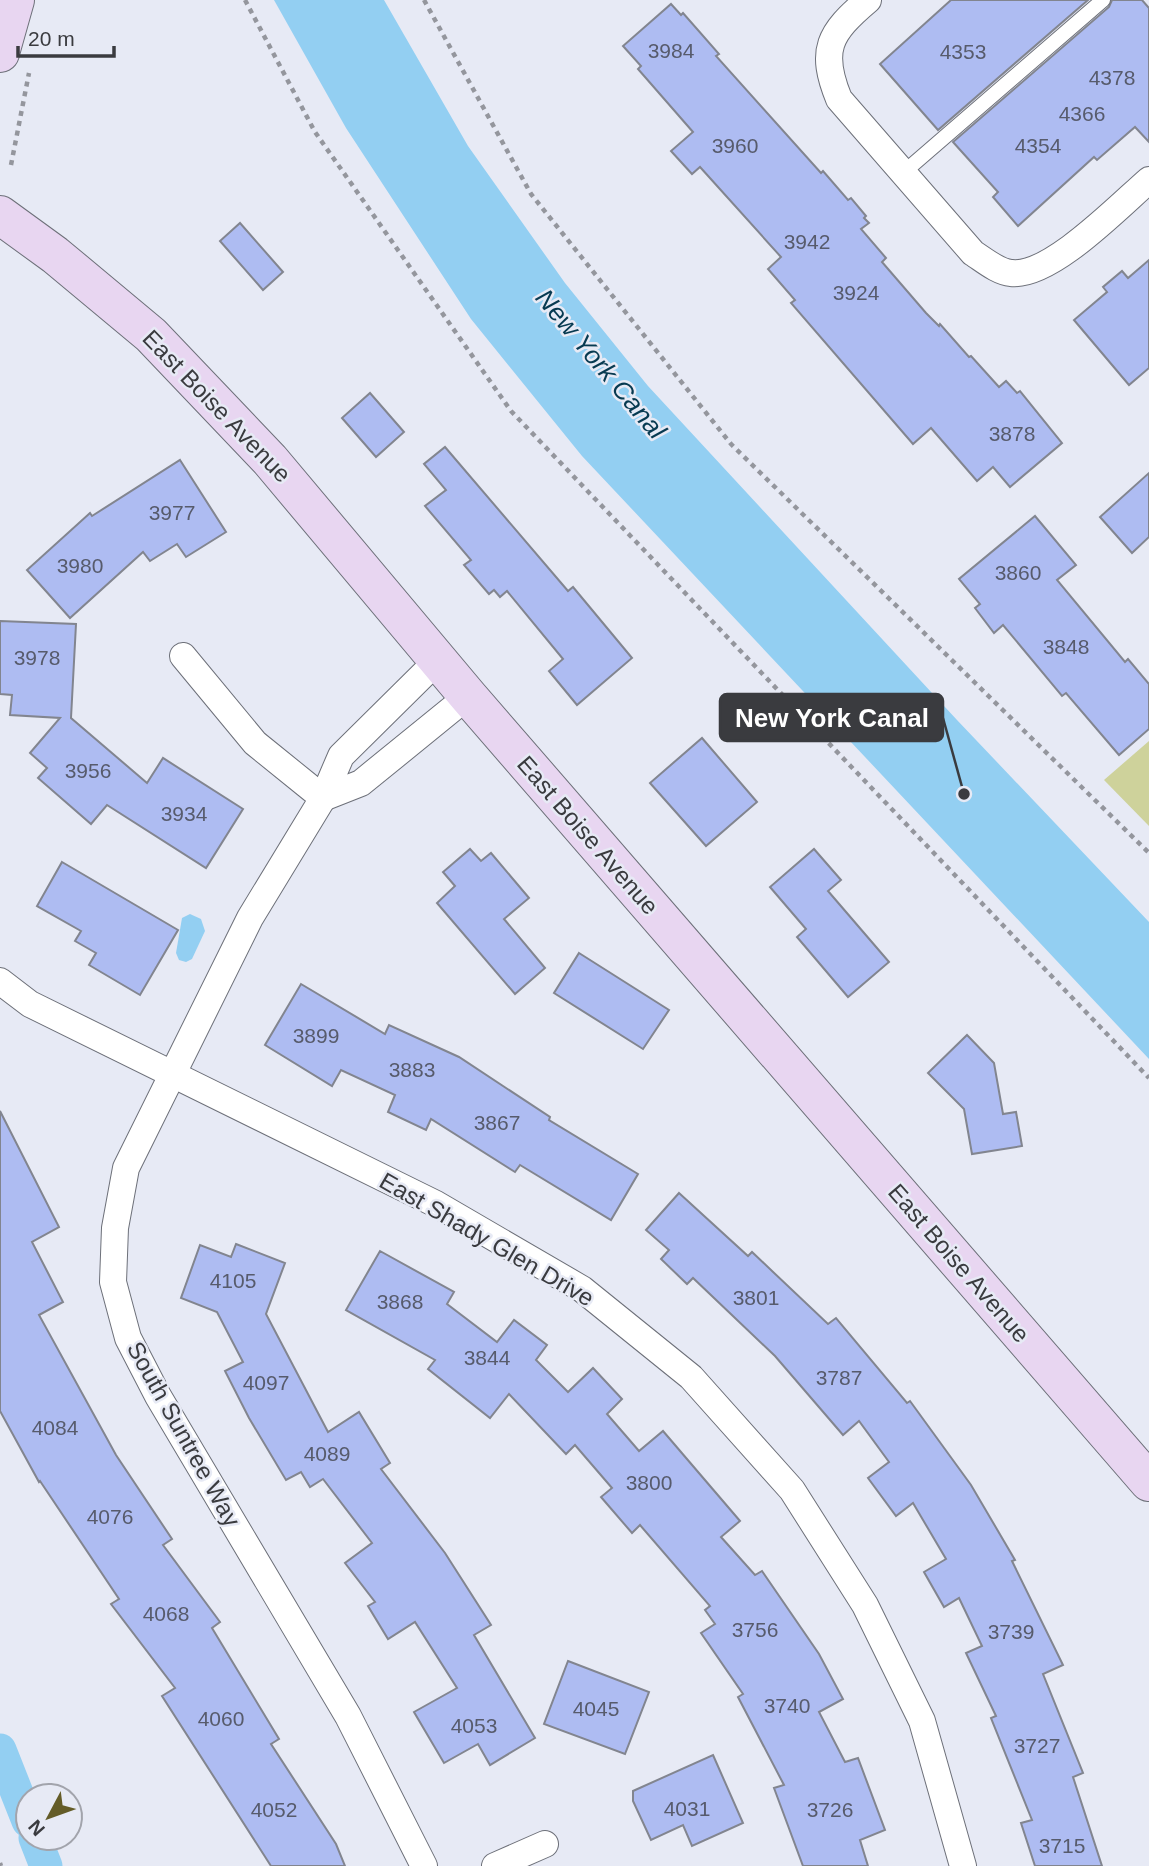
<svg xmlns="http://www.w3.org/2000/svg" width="1149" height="1866" viewBox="0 0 1149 1866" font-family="Helvetica,sans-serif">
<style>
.green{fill:#ced29b}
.water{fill:#93cff2}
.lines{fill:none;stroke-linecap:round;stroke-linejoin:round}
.canal{stroke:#93cff2;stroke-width:33}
.building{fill:#aebcf2;stroke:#82858f;stroke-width:2}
.lane-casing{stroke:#6d7079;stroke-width:16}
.street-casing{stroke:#6d7079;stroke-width:28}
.secondary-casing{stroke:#6d7079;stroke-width:40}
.path{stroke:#94969d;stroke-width:4.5;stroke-dasharray:5 5;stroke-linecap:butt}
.lane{stroke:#fff;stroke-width:14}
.street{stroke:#fff;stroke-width:26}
.secondary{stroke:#e8d6f1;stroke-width:38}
.labels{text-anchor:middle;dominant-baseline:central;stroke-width:5;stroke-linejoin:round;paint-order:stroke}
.number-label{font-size:21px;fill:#575b6c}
.street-label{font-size:24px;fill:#3a3b3f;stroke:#e7eaf5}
.water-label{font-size:26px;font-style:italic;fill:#073a51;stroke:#e7eaf5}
.leader{fill:none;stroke:#3a3b3f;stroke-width:2.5}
.callout-dot{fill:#3a3b3f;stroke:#e7eaf5;stroke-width:2.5}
.callout{fill:#3a3b3f;stroke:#3a3b3f;stroke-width:2.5}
.callout-label{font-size:26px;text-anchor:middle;font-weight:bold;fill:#fff}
</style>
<rect width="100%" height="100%" fill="#e7eaf5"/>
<path class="green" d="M 1149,741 L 1149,826 L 1104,780 Z"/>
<g class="water">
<path d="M 274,0 L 384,0 L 468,146 L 565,283 L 648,386 L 957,720 L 1149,922 L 1149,1059 L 582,456 L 471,319 L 346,128 Z"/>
<path d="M 190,914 L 201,919 L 205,931 L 192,959 L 186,962 L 179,960 L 176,953 L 182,918 Z"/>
</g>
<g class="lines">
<g class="canal">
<path d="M 0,1750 L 28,1821"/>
<path d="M 35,1838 L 46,1866"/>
</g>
</g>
<g class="building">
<path d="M 951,0 L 1088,0 L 938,130 L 880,64 Z"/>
<path d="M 1112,0 L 1142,0 L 1149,8 L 1149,142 L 1135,127 L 1097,160 L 1094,157 L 1018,226 L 993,197 L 998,192 L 953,142 L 1109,7 Z"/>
<path d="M 671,4 L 681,15 L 683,13 L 719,54 L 716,56 L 821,173 L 823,171 L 848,200 L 851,198 L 866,216 L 864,218 L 869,223 L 861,229 L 886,258 L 882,262 L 926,313 L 939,326 L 940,324 L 969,357 L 971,356 L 999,387 L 1006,381 L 1017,393 L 1020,391 L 1062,443 L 1010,487 L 993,467 L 977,481 L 931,428 L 913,444 L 791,303 L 795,300 L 768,269 L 781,257 L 700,167 L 692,174 L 671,151 L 693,132 L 638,69 L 641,66 L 623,46 Z"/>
<path d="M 240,223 L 283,272 L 263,290 L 220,241 Z"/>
<path d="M 1149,260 L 1149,368 L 1129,385 L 1074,320 L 1107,292 L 1103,287 L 1122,271 L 1128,278 Z"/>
<path d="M 370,393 L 404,432 L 376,457 L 342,418 Z"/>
<path d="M 445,447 L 568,591 L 573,587 L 632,658 L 577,705 L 549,671 L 563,659 L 507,591 L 500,597 L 494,590 L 489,594 L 464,565 L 471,560 L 425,506 L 446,490 L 424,464 Z"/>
<path d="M 180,460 L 226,532 L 186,557 L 177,544 L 150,561 L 143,552 L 70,618 L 27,570 L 90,513 L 92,516 Z"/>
<path d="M 1149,473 L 1149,537 L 1132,553 L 1100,517 Z"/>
<path d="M 1035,516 L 1076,565 L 1057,580 L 1125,662 L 1128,659 L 1149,684 L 1149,729 L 1119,755 L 1066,693 L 1062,696 L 1003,625 L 994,633 L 975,608 L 980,604 L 959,579 Z"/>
<path d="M 0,621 L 76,624 L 71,718 L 147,783 L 163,758 L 243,809 L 206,868 L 107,805 L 91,824 L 38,778 L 47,768 L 30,753 L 60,718 L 10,715 L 12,695 L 0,694 Z"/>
<path d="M 702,738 L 757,802 L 706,846 L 650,783 Z"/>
<path d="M 470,849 L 481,861 L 491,853 L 529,898 L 504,919 L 545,968 L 515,994 L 437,903 L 455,886 L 443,872 Z"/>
<path d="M 814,849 L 841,880 L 828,891 L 889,962 L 848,997 L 797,937 L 806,929 L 770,887 Z"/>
<path d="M 62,862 L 178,930 L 140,995 L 89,965 L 96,953 L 75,941 L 81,931 L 37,906 Z"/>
<path d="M 579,953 L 669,1010 L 643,1049 L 554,993 Z"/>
<path d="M 301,984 L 385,1034 L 389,1025 L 459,1057 L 550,1117 L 549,1120 L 638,1174 L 611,1220 L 520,1165 L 515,1172 L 431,1119 L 426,1130 L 388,1112 L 395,1095 L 341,1070 L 332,1086 L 265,1045 Z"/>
<path d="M 967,1035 L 994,1063 L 1003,1114 L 1016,1112 L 1022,1146 L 972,1154 L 964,1109 L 928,1073 Z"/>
<path d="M 0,1111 L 59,1227 L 32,1242 L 63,1302 L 39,1315 L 116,1455 L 172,1539 L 163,1545 L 220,1622 L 212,1628 L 279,1739 L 271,1744 L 336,1844 L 345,1866 L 271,1866 L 162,1696 L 175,1688 L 111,1604 L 119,1599 L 40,1481 L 39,1482 L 0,1411 Z"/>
<path d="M 679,1193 L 748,1256 L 752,1252 L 828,1324 L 836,1318 L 907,1403 L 910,1401 L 971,1485 L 1015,1560 L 1012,1561 L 1063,1665 L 1043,1674 L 1083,1773 L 1073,1777 L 1102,1866 L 1035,1866 L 1021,1823 L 1032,1820 L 991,1718 L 996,1716 L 966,1653 L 982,1646 L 959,1598 L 944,1607 L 924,1572 L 946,1559 L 913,1503 L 896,1516 L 868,1478 L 889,1462 L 859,1421 L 843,1435 L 775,1356 L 693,1278 L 687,1284 L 661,1259 L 669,1250 L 646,1230 Z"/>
<path d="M 236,1244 L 285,1263 L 266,1314 L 328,1432 L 359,1412 L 390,1463 L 381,1469 L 445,1553 L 491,1625 L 474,1635 L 535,1738 L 490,1765 L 478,1744 L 444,1763 L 414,1712 L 457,1688 L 415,1622 L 388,1639 L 368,1606 L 375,1602 L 345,1563 L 372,1543 L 323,1479 L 310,1487 L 301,1472 L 286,1480 L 249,1418 L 225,1371 L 243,1362 L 217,1312 L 181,1298 L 200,1245 L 231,1257 Z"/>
<path d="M 380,1251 L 454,1292 L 447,1304 L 497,1342 L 514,1320 L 547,1345 L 536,1360 L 568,1392 L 593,1368 L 622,1399 L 607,1414 L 639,1451 L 663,1431 L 740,1521 L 721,1537 L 755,1575 L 762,1571 L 819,1654 L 843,1699 L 819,1712 L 845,1762 L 858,1758 L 885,1830 L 860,1840 L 868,1866 L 803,1866 L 774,1788 L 784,1785 L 738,1697 L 743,1694 L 701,1633 L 715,1624 L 705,1610 L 710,1606 L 640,1525 L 632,1533 L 601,1497 L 612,1488 L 575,1445 L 566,1454 L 509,1394 L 490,1418 L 428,1369 L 435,1360 L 346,1310 Z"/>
<path d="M 568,1661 L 649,1692 L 625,1754 L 544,1724 Z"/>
<path d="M 713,1755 L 743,1823 L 692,1846 L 683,1825 L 651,1840 L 633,1801 L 633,1791 Z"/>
</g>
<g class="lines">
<g class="lane-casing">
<path id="lane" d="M 903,173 L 1103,0"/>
</g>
<g class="street-casing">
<g id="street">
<path d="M 868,0 C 829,33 819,50 839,99 L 973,253 C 984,260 998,272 1011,273 C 1050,278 1120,205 1149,180"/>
<path d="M 183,656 L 255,743 L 323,798 L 250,918 L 126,1168 L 115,1228 L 113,1282 L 128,1338 L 158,1396 L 348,1716 L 424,1866"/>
<path d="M 438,660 L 341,756 L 323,798 L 361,783 L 468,696"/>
<path d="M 0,981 L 30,1004 L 436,1204 L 582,1289 L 691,1377 L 792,1490 L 865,1605 L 922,1721 L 963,1866"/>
<path d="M 495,1866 L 545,1844"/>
</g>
</g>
<g class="secondary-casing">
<g id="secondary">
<path d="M 0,53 L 15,0"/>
<path d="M 0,215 L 55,255 L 151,335 L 270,460 L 468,696 L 1149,1482"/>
</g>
</g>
<g class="path">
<path d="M 245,0 L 315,132 L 511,411 L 1149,1078"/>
<path d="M 424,0 L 531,194 L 731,444 L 1149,853"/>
<path d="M 11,165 L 29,73"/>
<path d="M 0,1863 L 1,1866"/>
</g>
<use href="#lane" class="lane"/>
<use href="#street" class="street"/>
<use href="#secondary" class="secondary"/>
</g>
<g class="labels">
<g class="number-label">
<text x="671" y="50">3984</text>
<text x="963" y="51">4353</text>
<text x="1112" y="77">4378</text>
<text x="1082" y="113">4366</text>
<text x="735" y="145">3960</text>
<text x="1038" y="145">4354</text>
<text x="807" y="241">3942</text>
<text x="856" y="292">3924</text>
<text x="1012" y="433">3878</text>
<text x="172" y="512">3977</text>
<text x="80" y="565">3980</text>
<text x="1018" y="572">3860</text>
<text x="1066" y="646">3848</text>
<text x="37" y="657">3978</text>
<text x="88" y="770">3956</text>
<text x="184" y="813">3934</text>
<text x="316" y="1035">3899</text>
<text x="412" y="1069">3883</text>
<text x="497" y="1122">3867</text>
<text x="233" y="1280">4105</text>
<text x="756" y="1297">3801</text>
<text x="400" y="1301">3868</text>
<text x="487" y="1357">3844</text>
<text x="839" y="1377">3787</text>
<text x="266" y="1382">4097</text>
<text x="55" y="1427">4084</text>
<text x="327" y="1453">4089</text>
<text x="649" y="1482">3800</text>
<text x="110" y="1516">4076</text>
<text x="166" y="1613">4068</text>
<text x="755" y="1629">3756</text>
<text x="1011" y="1631">3739</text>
<text x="787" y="1705">3740</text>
<text x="596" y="1708">4045</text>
<text x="221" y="1718">4060</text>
<text x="474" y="1725">4053</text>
<text x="1037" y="1745">3727</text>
<text x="687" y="1808">4031</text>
<text x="274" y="1809">4052</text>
<text x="830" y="1809">3726</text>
<text x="1062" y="1845">3715</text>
</g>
<g class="street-label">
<text transform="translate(217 406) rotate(46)">East Boise Avenue</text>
<text transform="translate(588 835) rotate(49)">East Boise Avenue</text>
<text transform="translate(487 1239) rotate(30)">East Shady Glen Drive</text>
<text transform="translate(959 1263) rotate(49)">East Boise Avenue</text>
<text transform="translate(184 1434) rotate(61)">South Suntree Way</text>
</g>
<g class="water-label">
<text transform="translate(601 364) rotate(50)">New York Canal</text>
</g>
</g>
<path class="leader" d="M964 794L943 718"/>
<circle class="callout-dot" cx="964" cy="794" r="7"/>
<rect class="callout" x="720" y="694" width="223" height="47" rx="7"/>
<g class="callout-label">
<text x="832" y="727">New York Canal</text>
</g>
<g transform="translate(49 1817) rotate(229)"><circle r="33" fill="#e7eaf5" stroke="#a2a4ac" stroke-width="2"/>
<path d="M0-5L12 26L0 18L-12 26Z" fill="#645c28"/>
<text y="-10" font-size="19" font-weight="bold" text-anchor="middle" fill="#3a3b3f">N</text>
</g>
<path d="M18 46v10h96v-10" fill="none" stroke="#3a3b3f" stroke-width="3.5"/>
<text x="28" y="46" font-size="21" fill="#3a3b3f" stroke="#e7eaf5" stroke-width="5" paint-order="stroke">20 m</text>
</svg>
